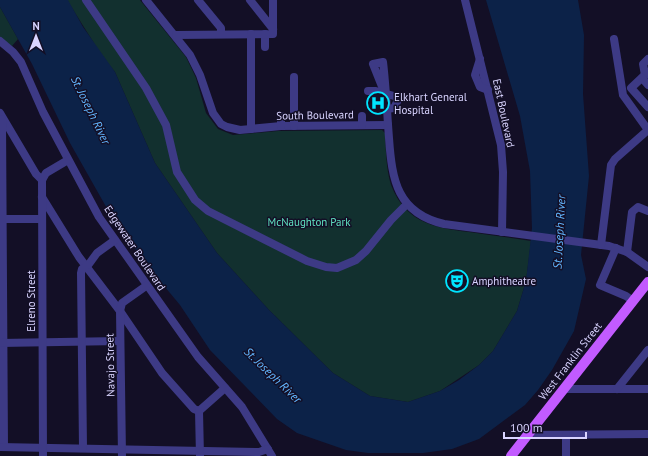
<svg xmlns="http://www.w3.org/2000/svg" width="648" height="456" viewBox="0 0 648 456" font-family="'PT Sans',sans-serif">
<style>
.green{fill:#12302f}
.water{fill:#0c2248}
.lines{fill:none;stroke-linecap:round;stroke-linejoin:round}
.minor{stroke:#3d3a85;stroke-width:8}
.major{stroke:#c25bff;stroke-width:10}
.labels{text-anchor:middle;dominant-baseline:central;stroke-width:3;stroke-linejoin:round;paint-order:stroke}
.poi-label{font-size:11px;fill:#d9d4ff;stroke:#130f26;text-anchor:start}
.street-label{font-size:11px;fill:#d9d4ff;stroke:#130f26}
.park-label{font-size:11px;fill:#5fe0c0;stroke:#130f26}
.water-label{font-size:12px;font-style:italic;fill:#62b6ff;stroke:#130f26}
</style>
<rect width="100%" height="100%" fill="#130f26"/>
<g class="green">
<path d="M 67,0 L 140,0 L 186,57 L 196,78 L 206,113 L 218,129 L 233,135 L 278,131 L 382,130 L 385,133 C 386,150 386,169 391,185 C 407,226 439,228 476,233 C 495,236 513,238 531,241 L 526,281 L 517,311 L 493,351 L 479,365 L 440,391 L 408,402 L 370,396 L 333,373 L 269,310 L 217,253 L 155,163 L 115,72 L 102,56 Z"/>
<path d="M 0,7 L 18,39 L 12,46 L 0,38 Z"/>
</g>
<path class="water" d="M 0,0 L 68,0 L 83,27 L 115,72 L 155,163 L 217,253 L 269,310 L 333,373 L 370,396 L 408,402 L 440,391 L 459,380 L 479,365 L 493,351 L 517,311 L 526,281 L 532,228 L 530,171 L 520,116 L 486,0 L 578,0 L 584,35 L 583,94 L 589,176 L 581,255 L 586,279 L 574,331 L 552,370 L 538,390 L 525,405 L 479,439 L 452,449 L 423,453 L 368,453 L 346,450 L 297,433 L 277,419 L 210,350 L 180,305 L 150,269 L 113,219 L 70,143 L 32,64 L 0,7 Z"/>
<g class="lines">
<g class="minor">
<path d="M 86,0 L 146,88 L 166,125 L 177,172 L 195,200 L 208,211 L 307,261 L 326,267 L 337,268 L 356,260 L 366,251 L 391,220 L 407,204"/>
<path d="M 146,0 L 190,55 L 200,75 L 213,113 L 221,124 L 227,127 L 240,130 L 281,126 L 388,125"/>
<path d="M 198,0 L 221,28 L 221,34"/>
<path d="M 250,0 L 273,29"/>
<path d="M 465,0 L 501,145 L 503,172 L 502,232"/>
<path d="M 265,34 L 265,47"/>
<path d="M 176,35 L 273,34 L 273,0"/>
<path d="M 614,39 L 623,95 L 648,130"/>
<path d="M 0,41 L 13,52 L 21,62 L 43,112 L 99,217 L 198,357 L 242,407 L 272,456"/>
<path d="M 480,59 L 475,75 L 480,87 L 488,90"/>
<path d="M 648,72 L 631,88 L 648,107"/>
<path d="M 645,75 L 643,64 L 648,59"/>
<path d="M 294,77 L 294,126"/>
<path d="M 642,78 L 648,85"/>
<path d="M 368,91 L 376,91 L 394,96"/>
<path d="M 385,94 L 373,64 L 383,62 C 386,87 387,113 389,138 C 392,180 397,213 444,224 L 609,246 L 627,252 L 648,267"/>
<path d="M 386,109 L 394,108 L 397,102"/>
<path d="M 0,113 L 36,174 L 42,180"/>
<path d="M 281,116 L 281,126"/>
<path d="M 362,116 L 362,125"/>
<path d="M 2,119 L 4,447"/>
<path d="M 251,129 L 251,34"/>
<path d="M 42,197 L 79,257 L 120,311 L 162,373 L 194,409 L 199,411"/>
<path d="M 0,219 L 42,219"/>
<path d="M 601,245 L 611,165 L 615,159 L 648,130"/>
<path d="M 616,248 L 600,285 L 626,296 L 633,301"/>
<path d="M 627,252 L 632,212 L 638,207 L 648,211"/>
<path d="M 0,343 L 120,341"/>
<path d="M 564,389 L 648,389"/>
<path d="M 617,389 L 648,350"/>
<path d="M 527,435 L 648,434"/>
<path d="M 566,435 L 566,456"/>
<path d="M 0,447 L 259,452 L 268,449"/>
<path d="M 83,448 L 81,273 L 82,269 L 89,264 L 97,253 L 115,240"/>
<path d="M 43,456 L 42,180 L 46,173 L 68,160"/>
<path d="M 122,456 L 120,311 L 122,303 L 146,286"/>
<path d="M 200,456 L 199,411 L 225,388"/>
</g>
<path class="major" d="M 511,456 L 648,282"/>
</g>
<defs>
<g id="hospital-ring" transform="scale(1.15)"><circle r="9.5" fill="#130f26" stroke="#00e5ff" stroke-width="1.5"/><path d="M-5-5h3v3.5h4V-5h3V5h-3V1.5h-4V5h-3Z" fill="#00e5ff"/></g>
<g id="theatre-ring" transform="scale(1.15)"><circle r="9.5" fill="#130f26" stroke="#00e5ff" stroke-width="1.5"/><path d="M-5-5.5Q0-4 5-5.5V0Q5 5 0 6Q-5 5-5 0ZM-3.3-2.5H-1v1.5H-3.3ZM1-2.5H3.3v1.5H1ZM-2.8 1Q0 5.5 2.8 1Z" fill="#00e5ff"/></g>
</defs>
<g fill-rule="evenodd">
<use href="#hospital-ring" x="378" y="103"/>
<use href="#theatre-ring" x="457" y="281"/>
</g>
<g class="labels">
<g class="poi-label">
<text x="394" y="97">Elkhart General<tspan x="394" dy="13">Hospital</tspan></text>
<text x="472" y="281">Amphitheatre</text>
</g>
<g class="street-label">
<text transform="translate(504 113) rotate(78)">East Boulevard</text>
<text transform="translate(315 115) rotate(-1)">South Boulevard</text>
<text transform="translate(135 248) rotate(56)">Edgewater Boulevard</text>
<text transform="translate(31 301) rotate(-90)">Elreno Street</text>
<text transform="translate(570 361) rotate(-52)">West Franklin Street</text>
<text transform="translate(110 365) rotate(-91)">Navajo Street</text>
</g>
<g class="park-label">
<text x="309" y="222">McNaughton Park</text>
</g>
<g class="water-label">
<text transform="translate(91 110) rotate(64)">St. Joseph River</text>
<text transform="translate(559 232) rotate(-87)">St. Joseph River</text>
<text transform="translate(273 375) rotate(44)">St. Joseph River</text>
</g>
</g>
<g transform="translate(36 36)" stroke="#130f26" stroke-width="3" paint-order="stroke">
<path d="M0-3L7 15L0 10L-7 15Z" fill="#d9d4ff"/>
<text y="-6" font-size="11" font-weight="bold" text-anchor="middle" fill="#d9d4ff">N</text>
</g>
<path d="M504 432v6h82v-6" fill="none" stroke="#d9d4ff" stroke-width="2"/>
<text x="510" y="432" font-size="12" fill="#d9d4ff" stroke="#130f26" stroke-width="3" paint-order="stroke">100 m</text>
</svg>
